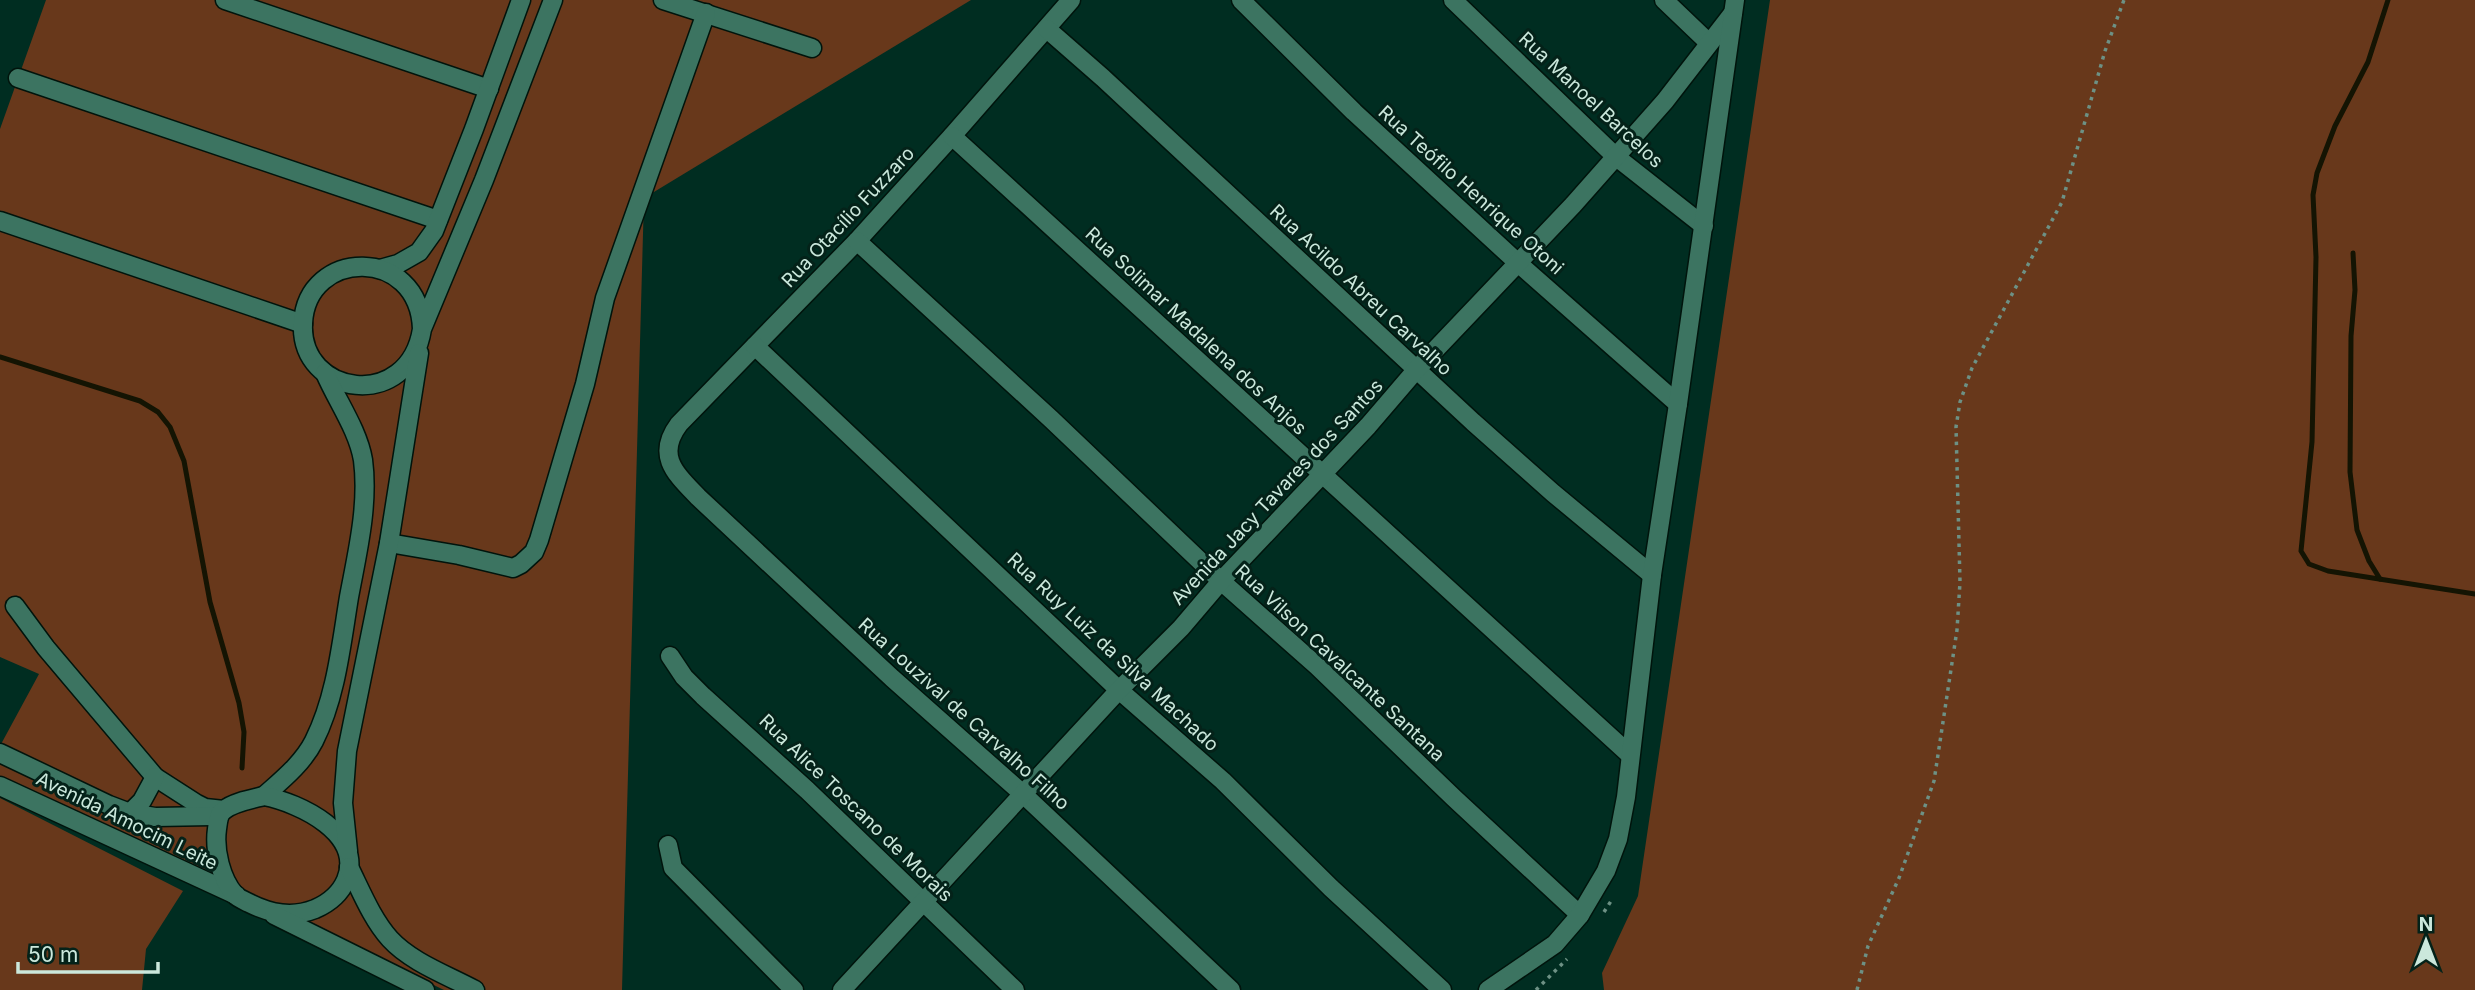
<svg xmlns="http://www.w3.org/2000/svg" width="2475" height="990" viewBox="0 0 2475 990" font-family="Inter,sans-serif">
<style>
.green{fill:#68381b}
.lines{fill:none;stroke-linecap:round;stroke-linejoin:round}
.stream{stroke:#141403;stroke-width:5}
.minor-casing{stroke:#00140c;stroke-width:21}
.path{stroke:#6d9185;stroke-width:3.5;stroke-dasharray:3.5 5;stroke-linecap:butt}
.minor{stroke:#3c7461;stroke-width:18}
.labels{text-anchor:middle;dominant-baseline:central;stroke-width:6;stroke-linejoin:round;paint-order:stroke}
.street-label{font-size:19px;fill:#cbe8dc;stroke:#042219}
</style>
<rect width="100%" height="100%" fill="#002d21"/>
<g class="green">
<path d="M 46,0 L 971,0 L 644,198 L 622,990 L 444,990 L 25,787 L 0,778 L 0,746 L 39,674 L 0,657 L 0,129 Z"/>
<path d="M 1770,0 L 2475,0 L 2475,990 L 1604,990 L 1602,973 L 1638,896 Z"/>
<path d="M 0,798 L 183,891 L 146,949 L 142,990 L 0,990 Z"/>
</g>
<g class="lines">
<g class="stream">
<path d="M 2388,0 L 2368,62 L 2335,126 L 2317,173 L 2313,195 L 2316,257 L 2312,442 L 2301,551 L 2309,564 L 2328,571 L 2475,594"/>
<path d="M 2353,253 L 2355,290 L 2351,336 L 2350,472 L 2357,530 L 2369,561 L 2380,579"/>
<path d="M 0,357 L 140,401 L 158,412 L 170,427 L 184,461 L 210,602 L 239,703 L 244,732 L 242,768"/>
</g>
<g class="minor-casing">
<g id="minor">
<path d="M 225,0 L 489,89"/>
<path d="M 663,0 L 812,48"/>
<path d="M 1071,0 L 952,136 L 857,241 L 679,424 C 655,456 676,474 698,497 L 892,678 L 1023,794 L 1231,990"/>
<path d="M 1241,0 L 1354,112 L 1518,263 L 1678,404"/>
<path d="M 1453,0 L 1615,156 L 1704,226"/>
<path d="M 1664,0 L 1709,43"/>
<path d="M 1047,29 L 1103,78 L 1473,422 L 1553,493 L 1652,575"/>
<path d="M 18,78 L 438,220"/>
<path d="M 952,136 L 1629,754"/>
<path d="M 0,221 L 303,324"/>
<path d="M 857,241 L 1051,419 L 1221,581 L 1317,666 L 1454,798 L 1580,915"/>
<path d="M 380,269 L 398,264 L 419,252 L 434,231 L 474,129 L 521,0"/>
<path d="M 422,329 C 419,246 307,248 303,323 C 299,397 409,412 422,329 L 484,180 L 553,0"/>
<path d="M 755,346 L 1119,690 L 1223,781 L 1331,888 L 1442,990"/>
<path d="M 389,543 L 459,555 L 513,568 L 521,564 L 534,552 L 539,540 L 585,384 L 605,298 L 706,13"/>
<path d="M 15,606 L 46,648 L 155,777 L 197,804 L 205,808 L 224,810"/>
<path d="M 670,656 L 684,677 L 703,696 L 807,790 L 1015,990"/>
<path d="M 0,753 L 109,805 L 130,813 L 155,817 L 212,816"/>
<path d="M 0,786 L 236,895"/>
<path d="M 264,796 C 282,780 303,763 314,741 C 336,697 341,646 349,597 C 357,554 369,505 363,460 C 358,430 337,401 325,373"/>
<path d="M 264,796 C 300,803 365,834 346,880 C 340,894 329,903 315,909 C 292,918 271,914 249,903 C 245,901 238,898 235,895 C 221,879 214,850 217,829 C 218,823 218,814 224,810 C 234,802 252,799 264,796 Z"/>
<path d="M 130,813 L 142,801 L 155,777"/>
<path d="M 668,845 L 673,868 L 794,990"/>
<path d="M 348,851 L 343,803 L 347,751 L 389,543 L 419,353"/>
<path d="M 349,867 C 361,891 372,919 390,939 C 411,962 447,975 475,990"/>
<path d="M 274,915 L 425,990"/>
<path d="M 842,990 L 1119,690 L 1181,628 L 1221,581 L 1368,426 L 1416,370 L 1573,205 L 1665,101 L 1733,13"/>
<path d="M 1488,990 L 1555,944 L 1580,915 L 1606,871 L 1618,839 L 1626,797 L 1652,575 L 1678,404 L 1735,0"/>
</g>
</g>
<g class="path">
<path d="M 1604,912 L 1613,898"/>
<path d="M 1536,990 L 1567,959"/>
<path d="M 1857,990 L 1868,946 L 1899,878 L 1934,781 L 1957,630 L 1960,582 L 1956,427 L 1960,402 L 1972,368 L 2062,202 L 2105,51 L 2124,0"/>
</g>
<use href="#minor" class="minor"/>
</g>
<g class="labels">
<g class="street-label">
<text transform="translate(1591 100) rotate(43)">Rua Manoel Barcelos</text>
<text transform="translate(1471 190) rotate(42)">Rua Teófilo Henrique Otoni</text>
<text transform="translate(848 217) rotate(-47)">Rua Otacílio Fuzzaro</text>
<text transform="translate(1361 290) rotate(43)">Rua Acildo Abreu Carvalho</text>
<text transform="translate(1196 331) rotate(43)">Rua Solimar Madalena dos Anjos</text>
<text transform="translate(1277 492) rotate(-47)">Avenida Jacy Tavares dos Santos</text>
<text transform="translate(1113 652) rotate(43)">Rua Ruy Luiz da Silva Machado</text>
<text transform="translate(1340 663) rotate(43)">Rua Vilson Cavalcante Santana</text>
<text transform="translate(964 714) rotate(42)">Rua Louzival de Carvalho Filho</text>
<text transform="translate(856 808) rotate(44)">Rua Alice Toscano de Morais</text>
<text transform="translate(127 821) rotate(26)">Avenida Amocim Leite</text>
</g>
</g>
<g transform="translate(2426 941)" stroke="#042219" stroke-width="5" paint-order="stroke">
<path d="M0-5L12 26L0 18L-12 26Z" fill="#cbe8dc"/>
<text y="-10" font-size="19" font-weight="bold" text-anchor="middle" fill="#cbe8dc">N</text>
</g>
<path d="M18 962v10h140v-10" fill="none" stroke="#cbe8dc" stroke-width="3.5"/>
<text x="28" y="962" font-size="21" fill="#cbe8dc" stroke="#042219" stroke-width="5" paint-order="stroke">50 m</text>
</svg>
